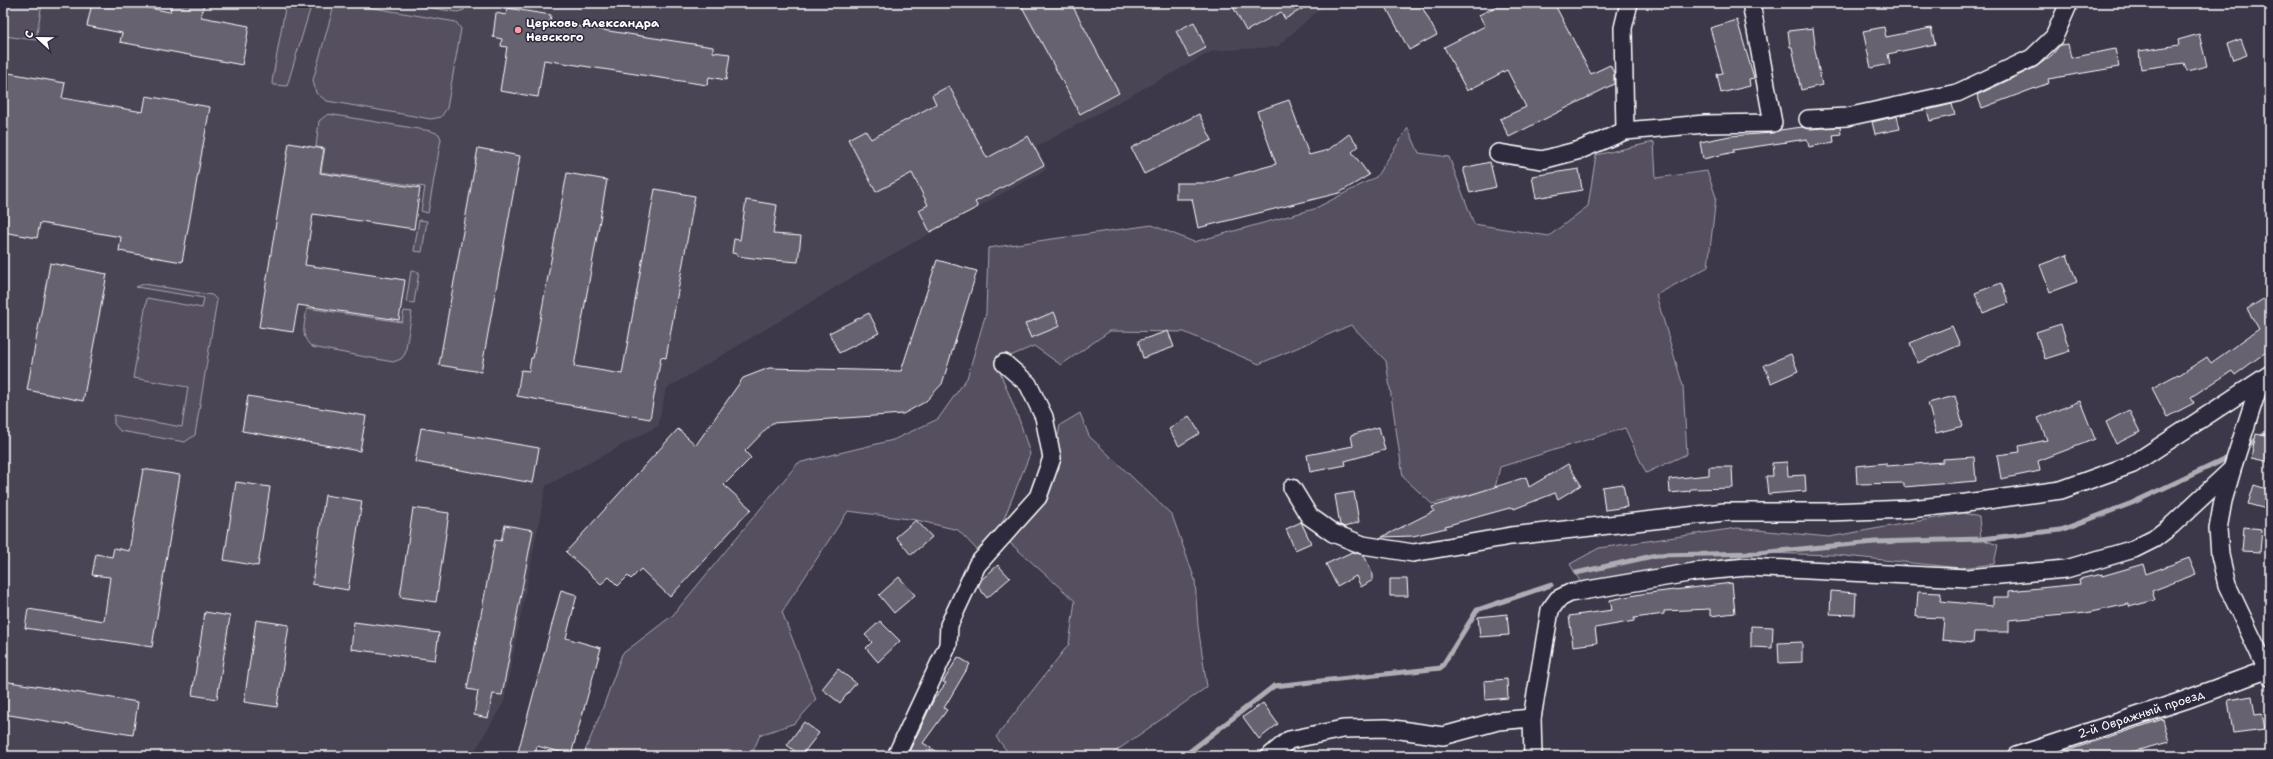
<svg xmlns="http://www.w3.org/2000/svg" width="2273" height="759" viewBox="0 0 2273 759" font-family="'Shantell Sans',sans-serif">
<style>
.built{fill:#494455}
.green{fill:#555060;stroke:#aaa8b0}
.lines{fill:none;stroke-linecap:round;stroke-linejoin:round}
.stream{stroke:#afadb4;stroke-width:5}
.building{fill:#666270;stroke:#fff}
.street-casing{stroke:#fff;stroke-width:20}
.street{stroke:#2f2a3d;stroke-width:17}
.poi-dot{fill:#ff9aa2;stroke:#2f2a3d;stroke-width:1.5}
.labels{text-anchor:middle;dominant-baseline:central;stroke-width:3;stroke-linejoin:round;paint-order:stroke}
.poi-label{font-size:12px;font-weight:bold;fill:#fff;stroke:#2f2a3d;text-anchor:start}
.street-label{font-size:12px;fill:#fff;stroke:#2f2a3d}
</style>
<rect width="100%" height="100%" fill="#3c3749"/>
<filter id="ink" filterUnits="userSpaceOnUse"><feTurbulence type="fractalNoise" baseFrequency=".025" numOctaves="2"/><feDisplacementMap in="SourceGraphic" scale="8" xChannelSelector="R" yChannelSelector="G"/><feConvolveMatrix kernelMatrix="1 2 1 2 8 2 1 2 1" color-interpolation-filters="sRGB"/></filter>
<g filter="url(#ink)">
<path class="built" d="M 3,3 L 1320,3 L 1322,7 L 1277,47 L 1213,51 L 1036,147 L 1047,169 L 868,268 L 666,389 L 658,426 L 546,486 L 504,702 L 472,756 L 3,756 Z"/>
<g class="green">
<path d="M 3,3 L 42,3 L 36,40 L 3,36 Z"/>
<path d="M 286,3 L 312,3 L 287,86 L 274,85 L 272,82 Z"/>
<path d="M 344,3 L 456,22 L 461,29 L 447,108 L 441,117 L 431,119 L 327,101 L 316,93 L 313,80 L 333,9 L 335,5 Z"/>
<path d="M 401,3 L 467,3 L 464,10 L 457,12 Z"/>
<path d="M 328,114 L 431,131 L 439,134 L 441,139 L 428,213 L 421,211 L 425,187 L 321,172 L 325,148 L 316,147 L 319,121 Z"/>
<path d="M 1408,128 L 1419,153 L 1449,157 L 1474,224 L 1549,236 L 1588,206 L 1596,155 L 1654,142 L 1656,178 L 1707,171 L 1716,197 L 1708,267 L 1656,295 L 1683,386 L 1687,454 L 1646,473 L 1625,428 L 1500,467 L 1494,492 L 1492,489 L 1432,504 L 1403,477 L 1386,361 L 1351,325 L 1259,364 L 1184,332 L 1110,331 L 1061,365 L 1034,346 L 996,362 L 1020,422 L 1030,454 L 1001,526 L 978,551 L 958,530 L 916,520 L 848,511 L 782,612 L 816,700 L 795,723 L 760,735 L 751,756 L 583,756 L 602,710 L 622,654 L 673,615 L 798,463 L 893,440 L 938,419 L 967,378 L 986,313 L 988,248 L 1152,225 L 1194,242 L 1314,209 L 1376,177 Z"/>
<path d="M 419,220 L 427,221 L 422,252 L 414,251 Z"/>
<path d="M 411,271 L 419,272 L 414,303 L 406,302 Z"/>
<path d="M 144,284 L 212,295 L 217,300 L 195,435 L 185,442 L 120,431 L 114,424 L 114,415 L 182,427 L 188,387 L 133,378 L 147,298 L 202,308 L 204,298 L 136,287 Z"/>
<path d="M 307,308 L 402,322 L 404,311 L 412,312 L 405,354 L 401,359 L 393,362 L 312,347 C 299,336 305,323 307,308 Z"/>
<path d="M 1080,413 L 1089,436 L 1172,515 L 1195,580 L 1198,626 L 1207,687 L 1109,756 L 1011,756 L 996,737 L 1069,644 L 1075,601 L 1009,542 L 1050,480 L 1060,425 Z"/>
<path d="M 1964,513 L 1979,517 L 1981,539 L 1998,545 L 1994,564 L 1960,568 L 1836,555 L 1758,553 L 1616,581 L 1581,583 L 1570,564 L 1599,548 L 1737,528 L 1829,537 Z"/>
</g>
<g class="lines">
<g class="stream">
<path d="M 2244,448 L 2270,431"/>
<path d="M 1576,573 L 1657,555 L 1758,553 L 1875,542 L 1981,539 L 2061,530 L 2132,503 L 2232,456"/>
<path d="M 1184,756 L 1274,686 L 1441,668 L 1477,610 L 1551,585"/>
</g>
</g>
<g class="building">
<path d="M 92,3 L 124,3 L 170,12 L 172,3 L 204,3 L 201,17 L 249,26 L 242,65 L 120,42 L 122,33 L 87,26 Z"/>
<path d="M 1020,3 L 1071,3 L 1119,93 L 1080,114 Z"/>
<path d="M 1231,3 L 1312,3 L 1285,19 L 1281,12 L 1246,31 Z"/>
<path d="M 1384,3 L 1420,3 L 1437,35 L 1409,50 Z"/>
<path d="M 1503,3 L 1554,3 L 1591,74 L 1610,65 L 1614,73 L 1614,84 L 1509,137 L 1500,119 L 1526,107 L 1507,70 L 1467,91 L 1444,47 L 1485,26 L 1479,15 Z"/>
<path d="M 507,8 L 551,15 L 550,22 L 713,47 L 713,52 L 730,54 L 726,80 L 709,77 L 707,85 L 544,60 L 538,97 L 500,91 L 507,47 L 501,46 L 502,39 L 493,37 L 496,13 L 506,15 Z"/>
<path d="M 1737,20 L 1754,78 L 1749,79 L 1750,86 L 1721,93 L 1717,74 L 1723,73 L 1710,28 Z"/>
<path d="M 1194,22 L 1206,48 L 1189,57 L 1176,31 Z"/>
<path d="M 1884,27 L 1886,37 L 1931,28 L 1935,44 L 1888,54 L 1890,64 L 1871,68 L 1863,31 Z"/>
<path d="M 1813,28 L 1815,44 L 1814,45 L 1822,85 L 1801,90 L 1792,47 L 1790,47 L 1788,31 Z"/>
<path d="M 2199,34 L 2207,66 L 2187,71 L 2184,63 L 2141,69 L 2139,51 L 2179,45 L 2178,40 Z"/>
<path d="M 2241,39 L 2247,55 L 2233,60 L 2227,44 Z"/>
<path d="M 2068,44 L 2071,58 L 2115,49 L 2119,67 L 2048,79 L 2049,83 L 1982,108 L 1977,95 L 2036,67 L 2052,55 L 2060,45 Z"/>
<path d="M 3,72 L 65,83 L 62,98 L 143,112 L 146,96 L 210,107 L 182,262 L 119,251 L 121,237 L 40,223 L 37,238 L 3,232 Z"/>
<path d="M 949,86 L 987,158 L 1028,136 L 1044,165 L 975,202 L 978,207 L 930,232 L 919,210 L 928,205 L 912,173 L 876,192 L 848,139 L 865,130 L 871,139 L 936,104 L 932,95 Z"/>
<path d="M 1289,100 L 1309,155 L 1328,150 L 1349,134 L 1359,146 L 1352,152 L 1369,175 L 1339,193 L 1198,228 L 1192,199 L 1176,199 L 1176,183 L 1208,183 L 1276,164 L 1257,111 Z"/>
<path d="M 1952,104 L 1955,115 L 1930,121 L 1927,110 Z"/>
<path d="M 1199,114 L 1212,140 L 1144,174 L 1131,148 Z"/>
<path d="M 1897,116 L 1900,129 L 1875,134 L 1872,122 Z"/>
<path d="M 1802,127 L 1809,129 L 1840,127 L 1841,134 L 1833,135 L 1834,142 L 1809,147 L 1807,139 L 1733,150 L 1734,152 L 1703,159 L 1700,142 L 1730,136 L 1773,133 L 1780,130 Z"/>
<path d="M 289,143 L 324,149 L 320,173 L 420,188 L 414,229 L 313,214 L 305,265 L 405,280 L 399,320 L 298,305 L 293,332 L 259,327 Z"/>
<path d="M 478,148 L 520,156 L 481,372 L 439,365 Z"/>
<path d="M 1490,162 L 1496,187 L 1470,193 L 1463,168 Z"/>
<path d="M 1579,169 L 1582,190 L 1536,198 L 1532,176 Z"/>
<path d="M 567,173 L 607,180 L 574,366 L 622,374 L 655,189 L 695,196 L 666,358 L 661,357 L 650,419 L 517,396 L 521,370 L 529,371 L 531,358 L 533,358 Z"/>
<path d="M 746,200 L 777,205 L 773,234 L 801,236 L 798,262 L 761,259 L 737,256 L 737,254 L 732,253 L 734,239 L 740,240 Z"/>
<path d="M 2067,255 L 2077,282 L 2050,292 L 2040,265 Z"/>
<path d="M 937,260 L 977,271 L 942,384 L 925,402 L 903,414 L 772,423 L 745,451 L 751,458 L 724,485 L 751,509 L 670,597 L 641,569 L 631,579 L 628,576 L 618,586 L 609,577 L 601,584 L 566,552 L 678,429 L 696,445 L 743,378 L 769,368 L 901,371 Z"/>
<path d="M 50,263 L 107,274 L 83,401 L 27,390 Z"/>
<path d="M 2001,283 L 2009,303 L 1983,313 L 1975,293 Z"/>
<path d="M 2270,295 L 2270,349 L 2235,375 L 2232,371 L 2191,397 L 2194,403 L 2167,417 L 2152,388 L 2178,374 L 2179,375 L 2207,357 L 2211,363 L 2259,329 L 2247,309 Z"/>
<path d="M 1054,312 L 1060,326 L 1031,338 L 1025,324 Z"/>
<path d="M 869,313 L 879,333 L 839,353 L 829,333 Z"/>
<path d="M 2061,324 L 2070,351 L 2045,359 L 2036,332 Z"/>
<path d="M 1952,326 L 1960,345 L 1918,363 L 1910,343 Z"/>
<path d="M 1168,331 L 1174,347 L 1143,358 L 1138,341 Z"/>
<path d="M 1791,354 L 1798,371 L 1771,383 L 1764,365 Z"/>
<path d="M 248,396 L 366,416 L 360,451 L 242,431 Z"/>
<path d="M 1955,396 L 1963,426 L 1936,433 L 1928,403 Z"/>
<path d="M 2080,401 L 2095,439 L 2038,461 L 2040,471 L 2001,479 L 1997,455 L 2020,452 L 2019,446 L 2047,440 L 2038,418 Z"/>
<path d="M 2129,410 L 2140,432 L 2116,444 L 2106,422 Z"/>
<path d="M 1189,416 L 1200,433 L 1179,446 L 1169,429 Z"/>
<path d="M 1379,427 L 1385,450 L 1345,461 L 1346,465 L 1310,472 L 1307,455 L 1353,446 L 1351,435 Z"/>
<path d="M 421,428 L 539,448 L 533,483 L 415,462 Z"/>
<path d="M 2256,434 L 2270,437 L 2270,462 L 2251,458 Z"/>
<path d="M 1974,457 L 1976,481 L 1904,487 L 1904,483 L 1857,484 L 1856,466 L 1886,463 L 1886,466 L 1943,462 L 1943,459 Z"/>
<path d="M 1787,462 L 1788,476 L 1805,475 L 1806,491 L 1768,494 L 1766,476 L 1773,476 L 1772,463 Z"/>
<path d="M 1568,464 L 1581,485 L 1558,499 L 1555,493 L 1514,509 L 1513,507 L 1445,526 L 1446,528 L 1413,536 L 1382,537 L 1434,511 L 1432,507 L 1526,477 L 1529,487 Z"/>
<path d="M 1709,467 L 1732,467 L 1733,488 L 1690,489 L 1690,491 L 1670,493 L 1669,479 L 1709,475 Z"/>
<path d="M 143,469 L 180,475 L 152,647 L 25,628 L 28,609 L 104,621 L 110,577 L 92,575 L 96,554 L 112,557 L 114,548 L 129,551 Z"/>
<path d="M 236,482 L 270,487 L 258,566 L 224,560 Z"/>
<path d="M 1623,484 L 1627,507 L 1605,510 L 1602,487 Z"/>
<path d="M 2254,485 L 2270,490 L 2270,510 L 2248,504 Z"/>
<path d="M 1354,492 L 1359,522 L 1345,527 L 1340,525 L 1335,495 Z"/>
<path d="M 325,495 L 362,501 L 348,590 L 312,584 Z"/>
<path d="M 413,508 L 449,513 L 436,602 L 400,597 Z"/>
<path d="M 916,520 L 932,537 L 911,555 L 896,537 Z"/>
<path d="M 1301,522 L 1311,543 L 1295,550 L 1286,529 Z"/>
<path d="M 505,525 L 533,530 L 502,695 L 493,694 L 488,718 L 474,715 L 478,691 L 467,689 L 495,540 L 501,541 Z"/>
<path d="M 2244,527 L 2262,529 L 2260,552 L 2242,551 Z"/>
<path d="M 1352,552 L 1364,555 L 1373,575 L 1373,580 L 1361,587 L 1356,576 L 1337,586 L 1326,564 Z"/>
<path d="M 2189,558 L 2196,574 L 2152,591 L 2155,600 L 2129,607 L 2129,604 L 2086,613 L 2009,620 L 2009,632 L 1974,632 L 1973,643 L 1942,640 L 1944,618 L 1916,617 L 1918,592 L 1941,593 L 1940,601 L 1993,606 L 1993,597 L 2009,597 L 2009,591 L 2080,584 L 2079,579 L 2102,574 L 2102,576 L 2143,564 L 2146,574 Z"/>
<path d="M 998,565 L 1010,578 L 987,598 L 978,587 L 982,579 Z"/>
<path d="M 899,577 L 915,595 L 894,613 L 879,595 Z"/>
<path d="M 1390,579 L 1407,579 L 1408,596 L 1390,596 Z"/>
<path d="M 1732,583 L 1735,613 L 1710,616 L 1710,609 L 1664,611 L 1664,614 L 1634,618 L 1634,621 L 1595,628 L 1597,643 L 1573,646 L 1569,616 L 1612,610 L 1610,600 L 1641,594 Z"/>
<path d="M 561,590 L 577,595 L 566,638 L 601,648 L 571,755 L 537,746 L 535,756 L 517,756 Z"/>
<path d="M 1831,591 L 1856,593 L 1855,615 L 1830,614 Z"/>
<path d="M 205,612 L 230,616 L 217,699 L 192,695 Z"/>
<path d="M 1507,614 L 1509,635 L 1480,637 L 1478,617 Z"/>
<path d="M 256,620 L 289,625 L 277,707 L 244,702 Z"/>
<path d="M 880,621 L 900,641 L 878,662 L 866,648 L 872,642 L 865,635 Z"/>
<path d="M 354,622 L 439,633 L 435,660 L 351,649 Z"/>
<path d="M 1751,626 L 1773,627 L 1772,648 L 1751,647 Z"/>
<path d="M 1802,642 L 1802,662 L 1779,663 L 1778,643 Z"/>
<path d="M 958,657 L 970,664 L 944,708 L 947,710 L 923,743 L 944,756 L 907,756 L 934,699 L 946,683 L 943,682 Z"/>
<path d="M 838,669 L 856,683 L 840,703 L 822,689 Z"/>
<path d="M 1507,679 L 1508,698 L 1485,700 L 1484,681 Z"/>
<path d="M 3,681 L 138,702 L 133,735 L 3,714 Z"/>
<path d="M 2252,696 L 2255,715 L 2262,714 L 2265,729 L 2233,733 L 2228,700 Z"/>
<path d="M 1263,703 L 1278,724 L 1259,739 L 1243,717 Z"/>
<path d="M 2163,719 L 2169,742 L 2115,756 L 2051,756 Z"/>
<path d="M 804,722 L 819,733 L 801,756 L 787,745 Z"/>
</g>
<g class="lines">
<g class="street-casing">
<g id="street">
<path d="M 1808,119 L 1847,117 L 1957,93 L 2032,58 L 2054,37 L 2069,3"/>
<path d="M 1625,131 L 1623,28 L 1629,3"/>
<path d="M 1498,153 L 1542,160 L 1580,150 L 1625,131 L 1705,124 L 1773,123 L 1751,3"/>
<path d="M 2232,470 L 2223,501 L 2218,529 L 2220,555 L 2227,585 L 2270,676"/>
<path d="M 1292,488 L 1309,516 L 1333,533 L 1363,545 L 1413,553 L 1511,536 L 1724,512 L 1828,512 L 1910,509 L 1966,503 L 2061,490 L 2133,464 L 2270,374"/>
<path d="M 896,756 L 948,645 L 949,625 L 977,565 L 1038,497 L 1052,458 L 1044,417 L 1028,384 L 1004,363"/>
<path d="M 1270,756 L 1289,740 L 1343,729 L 1386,728 L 1443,736 L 1498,721 L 1532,718"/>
<path d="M 1533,756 L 1532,718 L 1550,610 L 1558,599 L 1570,593 L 1694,572 L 1747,567 L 1967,578 L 2066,569 L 2134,549 L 2154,539 L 2172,525 L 2232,469 L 2260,382"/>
<path d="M 2016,756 L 2185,700 L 2266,670"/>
</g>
</g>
<use href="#street" class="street"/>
</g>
</g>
<circle class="poi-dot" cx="518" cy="30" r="4"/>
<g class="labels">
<g class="poi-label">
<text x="526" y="23">Церковь Александра<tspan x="526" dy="14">Невского</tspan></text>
</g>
<g class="street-label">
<text transform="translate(2141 714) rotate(-18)">2-й Овражный проезд</text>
</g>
</g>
<rect width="2273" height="759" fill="none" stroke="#2f2a3d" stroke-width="16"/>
<rect x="8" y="8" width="2257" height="743" fill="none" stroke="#fff" stroke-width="1.5" filter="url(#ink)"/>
<g transform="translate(38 38) rotate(292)" stroke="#2f2a3d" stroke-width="3" paint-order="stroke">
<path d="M0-3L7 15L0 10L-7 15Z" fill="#ffffff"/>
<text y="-6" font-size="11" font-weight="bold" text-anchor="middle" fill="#ffffff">С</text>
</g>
</svg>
